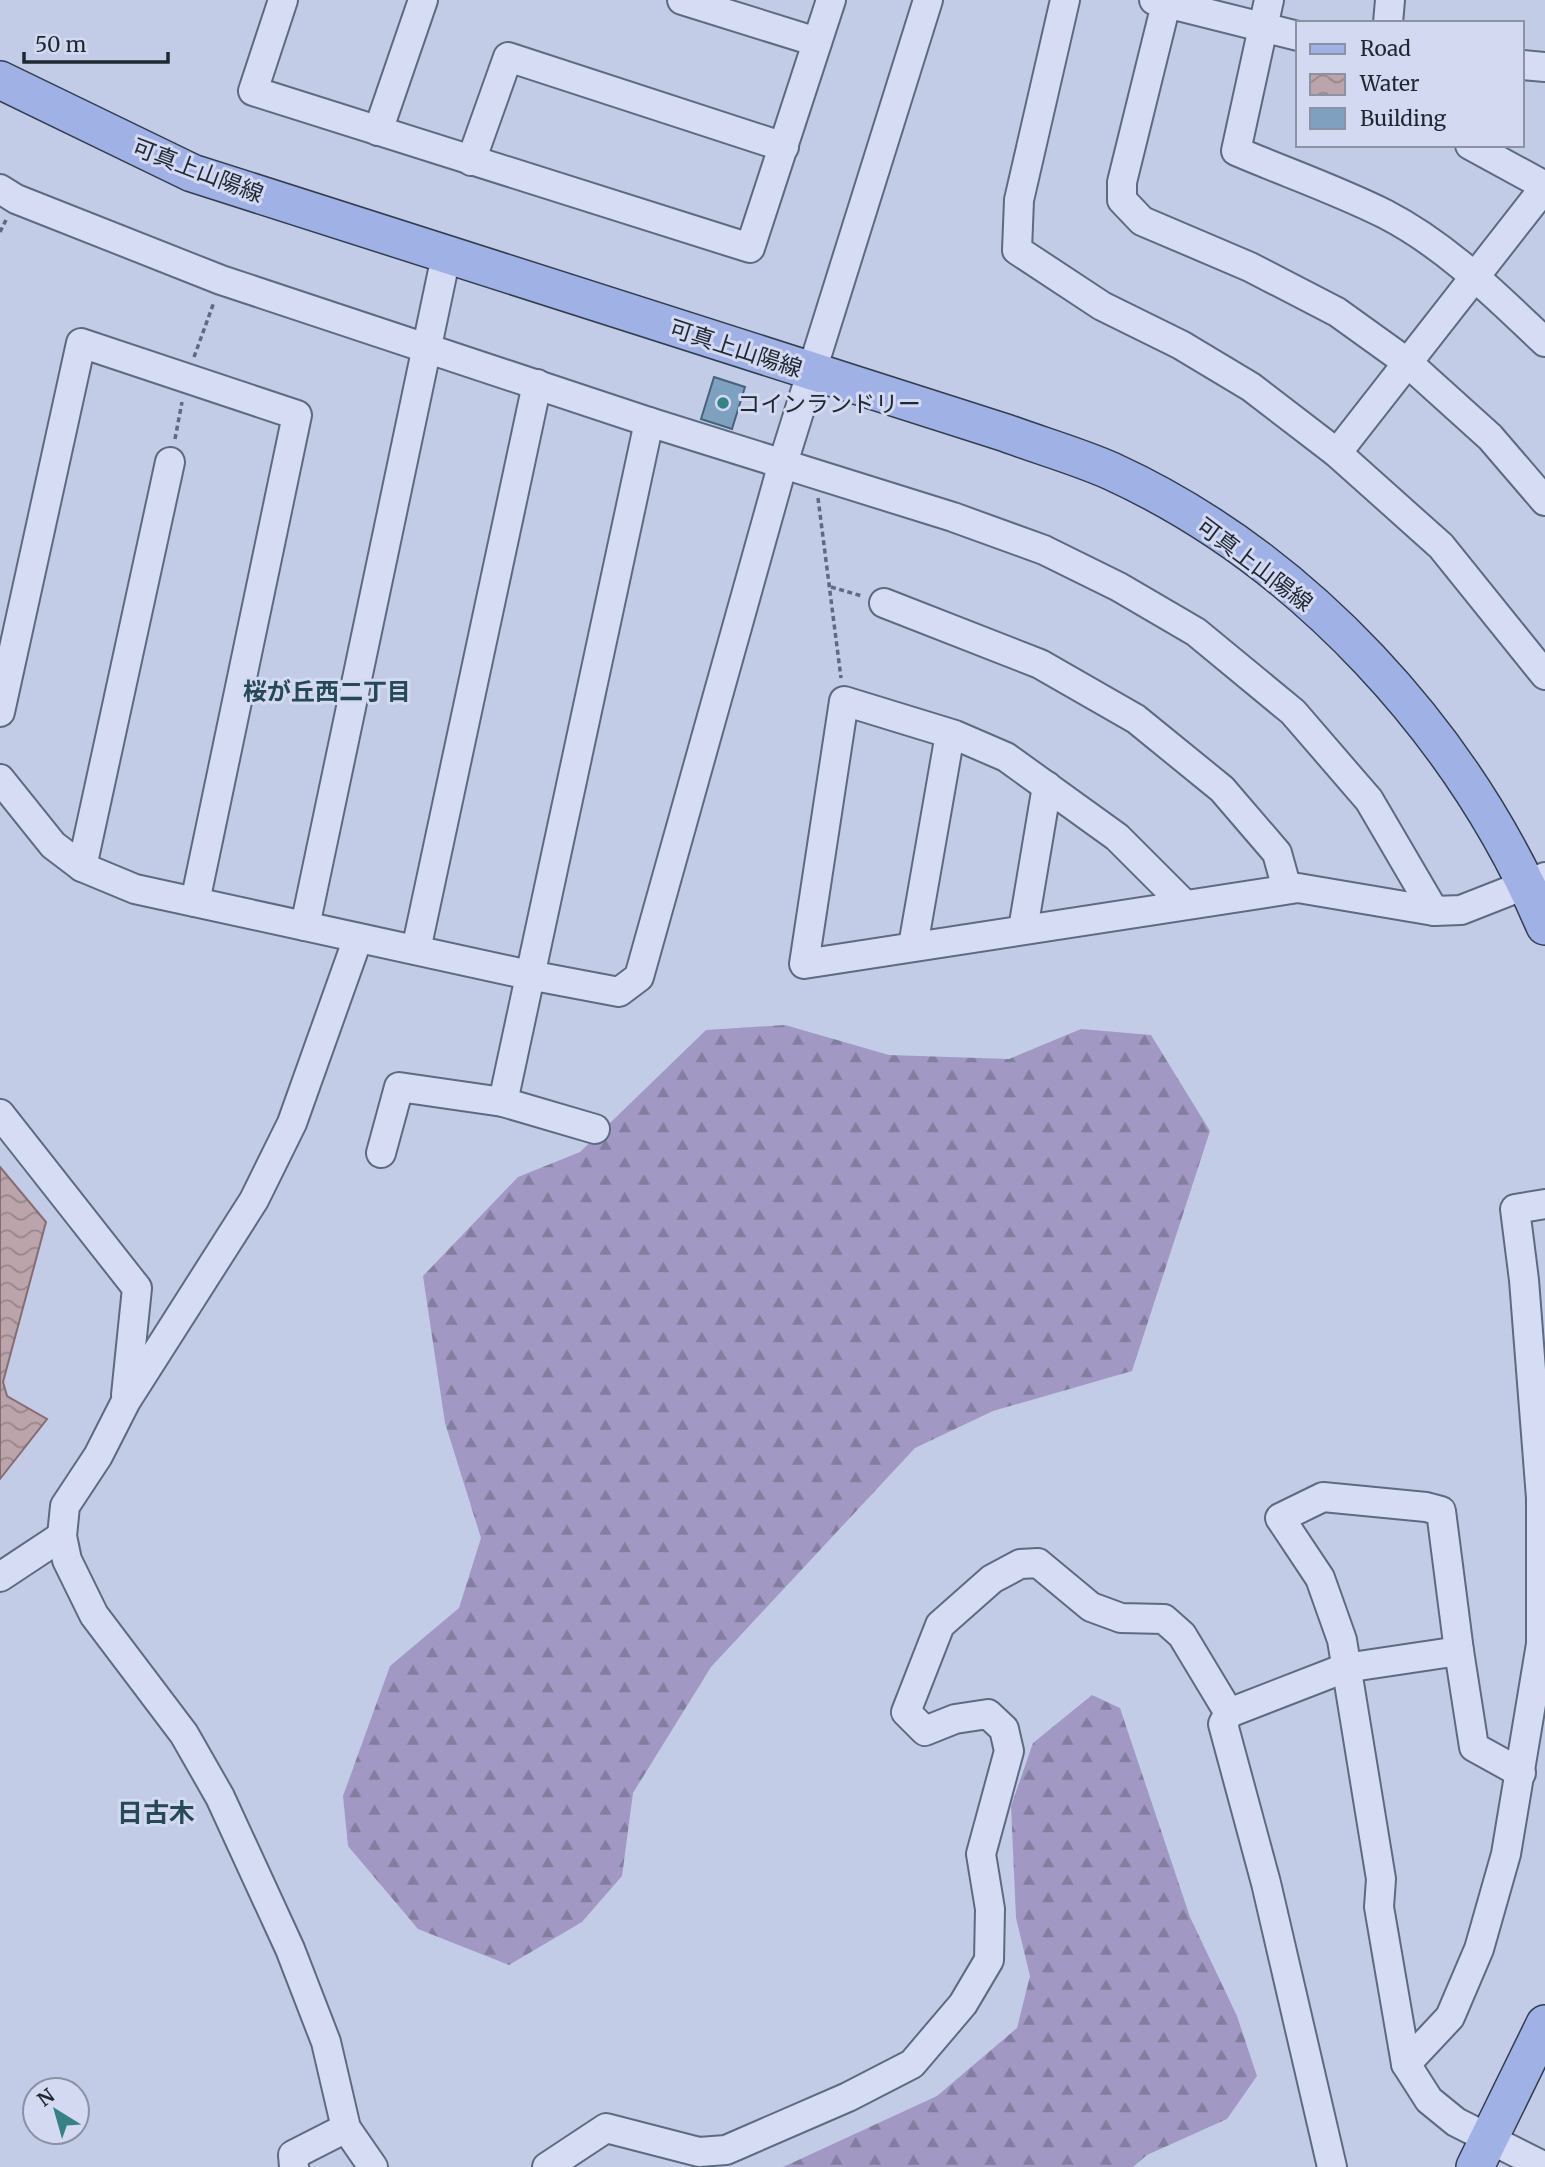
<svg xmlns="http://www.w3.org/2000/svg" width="1545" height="2167" viewBox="0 0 1545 2167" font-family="Merriweather,'Noto Sans JP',serif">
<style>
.forest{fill:url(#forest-firs)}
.water{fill:url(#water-waves);stroke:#876d72;stroke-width:2}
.building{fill:#7ea1c0;stroke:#46637b;stroke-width:2}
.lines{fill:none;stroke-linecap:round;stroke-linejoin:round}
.minor-casing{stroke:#5c6b7f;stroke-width:32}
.major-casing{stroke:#303e4d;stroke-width:40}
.path{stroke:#5c6b7f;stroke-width:3.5;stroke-dasharray:5 3.5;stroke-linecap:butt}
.minor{stroke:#d5dcf3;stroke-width:28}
.major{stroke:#a0b1e6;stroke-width:37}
.poi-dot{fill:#358286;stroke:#d2d9f0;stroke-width:2.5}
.labels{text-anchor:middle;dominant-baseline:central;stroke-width:6;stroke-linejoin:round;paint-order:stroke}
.street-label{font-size:23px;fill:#1f2731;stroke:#d2d9f0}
.poi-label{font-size:23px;fill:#1f2731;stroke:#d2d9f0;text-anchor:start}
.neighbourhood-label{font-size:24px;font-weight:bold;fill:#244a58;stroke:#d2d9f0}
.quarter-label{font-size:26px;font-weight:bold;fill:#244a58;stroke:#d2d9f0}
</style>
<defs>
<pattern id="forest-firs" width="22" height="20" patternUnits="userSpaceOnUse" patternTransform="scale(1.75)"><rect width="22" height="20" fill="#a199c4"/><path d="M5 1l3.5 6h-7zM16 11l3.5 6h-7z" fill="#837da0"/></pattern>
<pattern id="water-waves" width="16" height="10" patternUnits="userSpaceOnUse" patternTransform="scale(1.75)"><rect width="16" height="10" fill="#bba5aa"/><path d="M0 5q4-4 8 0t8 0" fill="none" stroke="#97868b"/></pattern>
</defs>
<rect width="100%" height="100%" fill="#c3cce7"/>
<g class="forest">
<path d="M 785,1025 L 889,1055 L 1009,1059 L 1081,1029 L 1151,1035 L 1210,1131 L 1132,1371 L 993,1411 L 915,1448 L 711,1667 L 633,1793 L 622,1876 L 582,1922 L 509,1965 L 418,1929 L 348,1846 L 343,1796 L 390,1666 L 459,1608 L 481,1538 L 445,1423 L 423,1276 L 518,1177 L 580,1152 L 706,1030 Z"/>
<path d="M 1092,1695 L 1120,1708 L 1190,1917 L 1237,2016 L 1257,2076 L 1227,2119 L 1147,2155 L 1133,2167 L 783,2167 L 937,2096 L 1017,2028 L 1030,1976 L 1016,1918 L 1011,1806 L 1033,1743 Z"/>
</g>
<path class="water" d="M 0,1167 L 46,1222 L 3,1382 L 7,1396 L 47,1419 L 0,1479 Z"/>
<path class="building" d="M 714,377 L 745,387 L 732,429 L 701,419 Z"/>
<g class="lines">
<g class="minor-casing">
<g id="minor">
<path d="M 283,0 L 253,91 L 750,248 L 831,0"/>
<path d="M 682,0 L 817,42"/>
<path d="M 1065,0 L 1019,200 L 1017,250 L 1102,306 L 1181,345 L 1251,387 L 1337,453 L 1441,546 L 1545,675"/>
<path d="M 1154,0 L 1298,36"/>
<path d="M 1167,0 L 1122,182 L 1122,200 L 1142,221 L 1250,267 L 1337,312 L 1408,363 L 1490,437 L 1545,501"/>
<path d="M 1269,0 L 1236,151 C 1285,172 1337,190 1385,214 C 1447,246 1495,295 1545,342"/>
<path d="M 1388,23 L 1390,0"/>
<path d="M 1522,65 L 1545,67"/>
<path d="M 378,131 L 423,0"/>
<path d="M 1470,145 L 1545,186"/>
<path d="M 471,161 L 508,57 L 784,147"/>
<path d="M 0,189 L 16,199 L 221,280 L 649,422 L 953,517 L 1044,550 L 1119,587 L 1196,632 L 1293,712 L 1369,800 L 1434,911"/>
<path d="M 1337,453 L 1545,187"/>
<path d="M 884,603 L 1040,664 L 1136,719 L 1222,789 L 1277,853 L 1287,889"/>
<path d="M 0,712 L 81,343 L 297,415 L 195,902"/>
<path d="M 0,779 L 53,845 L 82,867 L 135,889 L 529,975 L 619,992 L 639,977 L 783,463 L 928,0"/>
<path d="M 82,867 L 170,462"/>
<path d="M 1183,903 L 1117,837 L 1006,757 L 955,735 L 844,701 L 804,964 L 1298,888 L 1434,911 L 1461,910 L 1545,877"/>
<path d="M 305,926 L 446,256"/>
<path d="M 1023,929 L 1047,786"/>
<path d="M 358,938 L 292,1123 L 254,1200 L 126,1401 L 98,1456 L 65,1506 L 62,1536 L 67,1560 L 94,1615 L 184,1734 L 220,1797 L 290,1949 L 326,2042 L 346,2128 L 373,2167"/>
<path d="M 913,946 L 950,734"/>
<path d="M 416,950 L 537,384"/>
<path d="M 503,1102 L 649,422"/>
<path d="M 0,1114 L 137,1288 L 126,1395"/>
<path d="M 381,1153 L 399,1087 L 503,1102 L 595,1129"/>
<path d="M 0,1577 L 62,1536"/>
<path d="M 1459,1651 L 1441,1511 L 1426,1507 L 1323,1497 L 1280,1518 L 1320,1578 L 1342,1640 L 1381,1879 L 1379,1907 L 1406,2064 L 1429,2100 L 1456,2122 L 1545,2167"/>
<path d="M 1406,2064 L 1450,2017 L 1479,1949 L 1506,1854 L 1541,1644 L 1541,1498 L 1524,1280 L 1515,1209 L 1545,1204"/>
<path d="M 294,2167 L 293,2155 L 346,2128"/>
<path d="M 547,2167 L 606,2128 L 699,2152 L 726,2150 L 848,2097 L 912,2064 L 963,2004 L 989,1960 L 990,1909 L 981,1854 L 1009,1751 L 1004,1729 L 988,1714 L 955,1719 L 925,1731 L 906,1712 L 940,1625 L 992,1579 L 1020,1564 L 1038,1563 L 1091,1607 L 1121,1618 L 1164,1619 L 1182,1635 L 1229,1713"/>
<path d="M 1332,2167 L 1266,1883 L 1223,1724 L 1229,1713 L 1345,1668 L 1459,1651 L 1474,1747 L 1521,1773"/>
</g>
</g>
<g class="major-casing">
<g id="major">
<path d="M 0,80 L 192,173 L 1006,433 C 1041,446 1077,456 1111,471 C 1303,559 1463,734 1545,926"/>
<path d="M 1475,2167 L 1545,2024"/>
</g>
</g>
<g class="path">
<path d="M 0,232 L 7,218"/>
<path d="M 194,357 L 214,302"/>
<path d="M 175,439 L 182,402"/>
<path d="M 818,498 L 841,678"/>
<path d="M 831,587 L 862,596"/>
</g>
<use href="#minor" class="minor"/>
<use href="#major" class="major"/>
</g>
<circle class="poi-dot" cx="723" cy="403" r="7"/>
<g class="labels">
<g class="street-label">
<text transform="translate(198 170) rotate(21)">可真上山陽線</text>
<text transform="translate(736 348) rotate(18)">可真上山陽線</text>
<text transform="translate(1255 564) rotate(37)">可真上山陽線</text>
</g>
<g class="poi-label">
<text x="737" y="403">コインランドリー</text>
</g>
<g class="neighbourhood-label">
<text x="327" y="691">桜が丘西二丁目</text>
</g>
<g class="quarter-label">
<text x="156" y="1812">日古木</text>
</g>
</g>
<rect x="1296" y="21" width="228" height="126" fill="#d2d9f0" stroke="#8a92a4" stroke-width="2"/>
<rect x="1310" y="44" width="35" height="10" fill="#a0b1e6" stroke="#8a92a4" stroke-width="2"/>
<text x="1360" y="56" font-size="21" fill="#1f2731">Road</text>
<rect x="1310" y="74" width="35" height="21" fill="url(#water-waves)" stroke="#8a92a4" stroke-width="2"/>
<text x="1360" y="91" font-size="21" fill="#1f2731">Water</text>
<rect x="1310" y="108" width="35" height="21" fill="#7ea1c0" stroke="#8a92a4" stroke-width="2"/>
<text x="1360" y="126" font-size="21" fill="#1f2731">Building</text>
<g transform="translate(56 2111) rotate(323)"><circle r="33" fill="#d2d9f0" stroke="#8a92a4" stroke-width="2"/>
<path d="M0-5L12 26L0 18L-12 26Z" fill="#358286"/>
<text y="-10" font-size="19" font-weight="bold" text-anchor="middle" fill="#1f2731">N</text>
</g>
<path d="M24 52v10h144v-10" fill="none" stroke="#1f2731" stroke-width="3.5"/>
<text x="35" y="52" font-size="21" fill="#1f2731" stroke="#d2d9f0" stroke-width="5" paint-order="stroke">50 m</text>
</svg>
